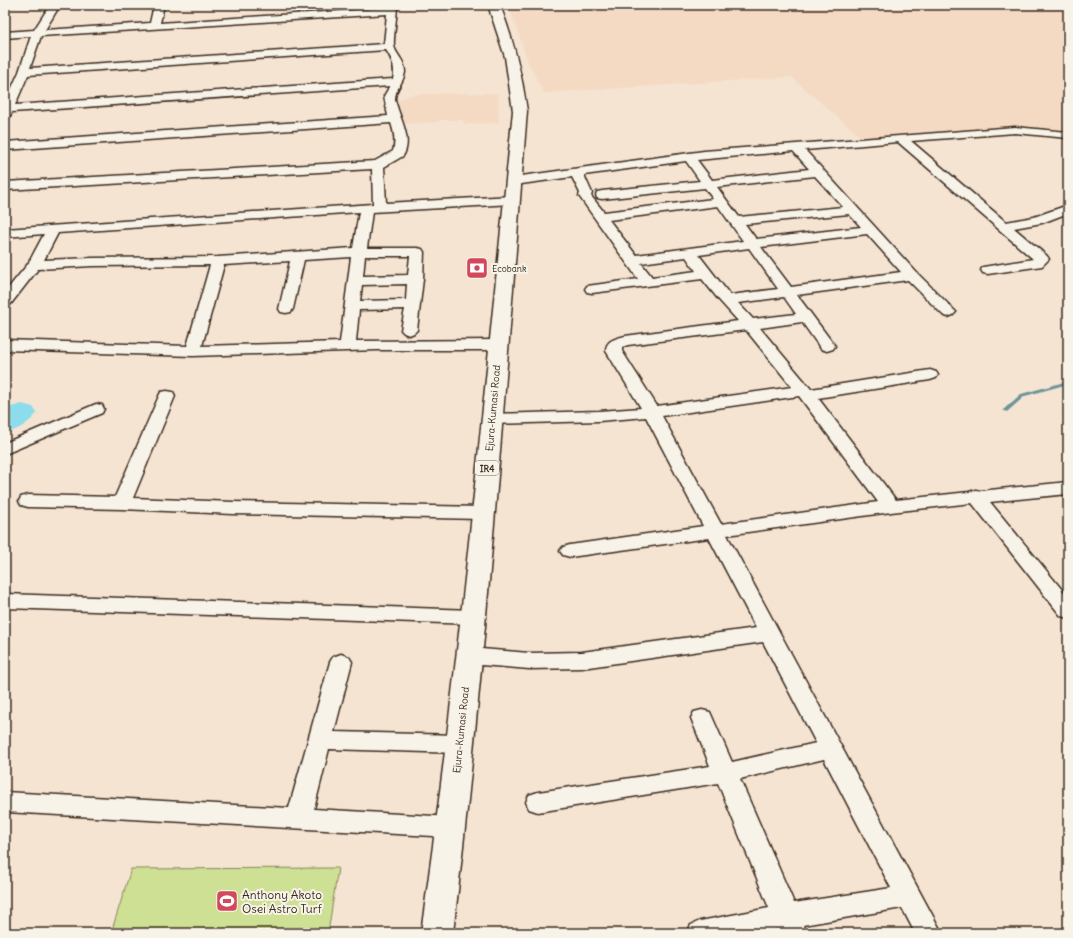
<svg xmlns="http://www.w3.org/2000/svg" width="1073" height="938" viewBox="0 0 1073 938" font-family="Delius,sans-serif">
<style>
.built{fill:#f4dac3}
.green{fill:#cde094;stroke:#848559}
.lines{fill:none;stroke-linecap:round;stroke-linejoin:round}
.stream{fill:#6c9599;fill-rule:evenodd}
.river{fill:#8ddceb;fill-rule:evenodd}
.minor-casing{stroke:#3b2a1e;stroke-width:3}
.primary-casing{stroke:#3b2a1e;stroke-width:3}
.minor{fill:#f7f3e8;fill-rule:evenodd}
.primary{fill:#f7f3e8;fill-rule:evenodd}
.labels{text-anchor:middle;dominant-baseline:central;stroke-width:4;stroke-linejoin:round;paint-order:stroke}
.far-poi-label{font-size:9px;fill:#3b2a1e;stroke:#f7f3e8;text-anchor:start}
.shield{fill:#f7f3e8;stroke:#73665b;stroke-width:1}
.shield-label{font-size:9px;font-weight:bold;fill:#3b2a1e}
.street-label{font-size:10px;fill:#3b2a1e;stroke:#f7f3e8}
.near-poi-label{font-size:12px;fill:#3b2a1e;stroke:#f7f3e8;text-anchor:start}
</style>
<rect width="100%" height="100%" fill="#f5e4d2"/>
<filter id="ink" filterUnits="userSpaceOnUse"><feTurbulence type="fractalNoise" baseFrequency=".025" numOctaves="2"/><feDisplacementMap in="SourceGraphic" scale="8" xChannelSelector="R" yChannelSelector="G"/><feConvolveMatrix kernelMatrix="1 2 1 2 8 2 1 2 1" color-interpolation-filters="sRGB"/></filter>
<g filter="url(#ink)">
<g class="built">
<path d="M 509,5 L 1068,5 L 1068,132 L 1029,128 L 976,128 L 863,139 L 791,77 L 544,93 L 529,65 Z"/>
<path d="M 498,93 L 499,123 L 465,124 L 463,120 L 439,120 L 439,122 L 403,124 L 395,108 L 398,100 L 415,94 Z"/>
</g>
<path class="green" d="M 338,868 L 328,933 L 111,933 L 131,869 Z"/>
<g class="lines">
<path class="stream" d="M 1068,381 L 1068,384 L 1025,396 L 1008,411 L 1006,412 L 1003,410 L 1021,394 Z"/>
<path class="river" d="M 22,404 L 33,407 L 37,413 C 29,424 18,430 5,433 L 5,411 L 11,407 Z"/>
<g class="minor-casing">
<g id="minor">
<path d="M 50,5 L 60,5 L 45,30 L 150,23 L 154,5 L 164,5 L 160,23 L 387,8 L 387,5 L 397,5 C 397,15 393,39 394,46 C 396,55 405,60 405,72 C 404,82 395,89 395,99 C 398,116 414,139 403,156 L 384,167 L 386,203 L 512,196 L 517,197 L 518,200 L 517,203 L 512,204 L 372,212 L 367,248 L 417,248 L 422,249 L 424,252 L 423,279 L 417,330 L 414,333 L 409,335 L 404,333 L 401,330 L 405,309 L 359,310 L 356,341 L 499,340 L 505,342 L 507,345 L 505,348 L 499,350 L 377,350 L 193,356 L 5,350 L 5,340 L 187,346 L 210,265 L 92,266 L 38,269 L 10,305 L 5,306 L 5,292 L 28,264 L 44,234 L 5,237 L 5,229 L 373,204 L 372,169 L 5,190 L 5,182 L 375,161 L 393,151 C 396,141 394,132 391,123 L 5,150 L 5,142 L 388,116 L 384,96 L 390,86 L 12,112 L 9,118 L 5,119 L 5,103 L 19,72 L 31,36 L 5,38 L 5,32 L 34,30 ZM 387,14 L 384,44 L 30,68 L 41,36 ZM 386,50 C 392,59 396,68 393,79 L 15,105 L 28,75 ZM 359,212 L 353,248 L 218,257 L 92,258 L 44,260 L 58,233 ZM 365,256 L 410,256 L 408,275 L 363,276 ZM 351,257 L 340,342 L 202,346 L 224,265 L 290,261 L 279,309 L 281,312 L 286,313 L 291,312 L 293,309 L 304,260 ZM 407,284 L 406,300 L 360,301 L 362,285 Z"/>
<path d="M 1015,127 L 1068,132 L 1068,138 L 1015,133 L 911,141 L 1006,222 L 1034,217 L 1068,205 L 1068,213 L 1042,223 L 1014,228 L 1047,256 L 1049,259 L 1042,266 L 988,274 L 983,273 L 981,270 L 983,267 L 1033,259 L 898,142 L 805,150 L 916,272 L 956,312 L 953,315 L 948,317 L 943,315 L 908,280 L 797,295 L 835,346 L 833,349 L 827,351 L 821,349 L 802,322 L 760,328 L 811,389 L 930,370 L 936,372 L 938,375 L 936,378 L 930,380 L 818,398 L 896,500 L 969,492 L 976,490 L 980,491 L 1068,482 L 1068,494 L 990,502 L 1068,597 L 1068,618 L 1061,616 L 972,503 L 891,512 L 727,535 L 942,933 L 915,933 L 902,908 L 803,925 L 806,933 L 780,933 L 778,929 L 758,933 L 687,933 L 691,925 L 700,921 L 769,908 L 718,783 L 538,812 L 529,809 L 526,802 L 529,795 L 538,792 L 710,766 L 691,718 L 694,712 L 702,710 L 710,712 L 732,762 L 816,743 L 763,642 L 582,668 L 529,669 L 469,664 L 461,661 L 458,656 L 461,651 L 469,648 L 529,653 L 582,652 L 756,628 L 709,538 L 570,557 L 563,555 L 560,551 L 563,547 L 570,545 L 703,526 L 646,417 L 599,421 L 492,424 L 486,423 L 483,419 L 486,415 L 492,414 L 599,411 L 641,408 L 606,351 C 606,340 615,339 625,336 L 738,321 L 719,300 L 702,279 L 592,293 L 587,292 L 585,289 L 587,286 L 638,279 L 579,196 L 580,193 L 572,177 L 514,185 L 510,184 L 508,181 L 510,178 L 514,177 L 704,151 ZM 793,151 L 809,169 L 712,180 L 697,160 ZM 686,161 L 700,181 L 602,191 L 597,192 L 596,195 L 597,198 L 602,199 L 705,188 L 713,199 L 604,212 L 591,196 L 592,193 L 584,175 ZM 815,176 L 843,207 L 739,217 L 717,187 ZM 718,206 L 743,241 L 636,255 L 609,220 ZM 849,214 L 861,227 L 756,239 L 745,224 ZM 867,234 L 901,272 L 791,287 L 761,247 ZM 749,248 L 778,289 L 730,295 L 699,255 ZM 686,257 L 696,271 L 652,277 L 641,263 ZM 784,297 L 796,314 L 753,319 L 738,303 ZM 746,330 L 792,387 L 657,406 L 622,351 L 622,347 L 628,345 ZM 799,396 L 878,502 L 721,524 L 662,416 ZM 824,759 L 891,888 L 794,903 L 740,779 Z"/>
<path d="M 167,391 L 173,392 L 175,396 L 133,498 L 233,502 L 482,507 L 489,509 L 491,513 L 489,517 L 482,519 L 233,514 L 122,509 L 28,507 L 21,505 L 19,501 L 21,497 L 28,495 L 115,497 L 159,396 L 161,392 Z"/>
<path d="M 96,404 L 102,405 L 104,409 L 102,413 L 5,454 L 5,443 Z"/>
<path d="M 5,594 L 473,610 L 480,612 L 483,617 L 480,622 L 473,624 L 5,608 Z"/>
<path d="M 341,654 L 349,657 L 352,662 L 334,732 L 459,735 L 467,738 L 471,744 L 467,750 L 459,753 L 329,749 L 314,809 L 451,817 L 460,820 L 463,827 L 460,834 L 451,837 L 5,812 L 5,792 L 289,808 L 330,662 L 333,657 Z"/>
</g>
</g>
<g class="primary-casing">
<path id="primary" d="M 488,5 L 500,5 C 513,39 522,74 527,111 C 505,385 486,660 453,933 L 421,933 C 460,660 485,385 513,111 L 505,57 Z"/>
</g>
<use href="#minor" class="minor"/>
<use href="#primary" class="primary"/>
</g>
</g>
<defs>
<g id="bank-square" transform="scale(1.15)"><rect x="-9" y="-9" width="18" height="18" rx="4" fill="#d1495b" stroke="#f7f3e8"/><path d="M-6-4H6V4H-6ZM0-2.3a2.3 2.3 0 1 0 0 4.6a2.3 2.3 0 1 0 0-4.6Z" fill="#fff"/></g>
<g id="stadium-square" transform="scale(1.15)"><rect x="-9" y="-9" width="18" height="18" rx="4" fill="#d1495b" stroke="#f7f3e8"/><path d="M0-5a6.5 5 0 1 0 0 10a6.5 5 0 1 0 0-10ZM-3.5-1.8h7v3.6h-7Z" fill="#fff"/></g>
</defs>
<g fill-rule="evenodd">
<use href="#bank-square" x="477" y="268"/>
<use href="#stadium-square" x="227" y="901"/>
</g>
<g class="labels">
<g class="far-poi-label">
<text x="492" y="268">Ecobank</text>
</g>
<rect class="shield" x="475" y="461" width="24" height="14" rx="3"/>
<g class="shield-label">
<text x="487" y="468">IR4</text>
</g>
<g class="street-label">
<text transform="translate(493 408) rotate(-85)">Ejura-Kumasi Road</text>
<text transform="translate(461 730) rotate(-84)">Ejura-Kumasi Road</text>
</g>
<g class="near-poi-label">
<text x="242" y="894">Anthony Akoto<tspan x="242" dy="14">Osei Astro Turf</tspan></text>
</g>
</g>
<rect width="1073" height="938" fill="none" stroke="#f7f3e8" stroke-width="20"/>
<rect x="10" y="10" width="1053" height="918" fill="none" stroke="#3b2a1e" stroke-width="1.5" filter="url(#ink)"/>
</svg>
